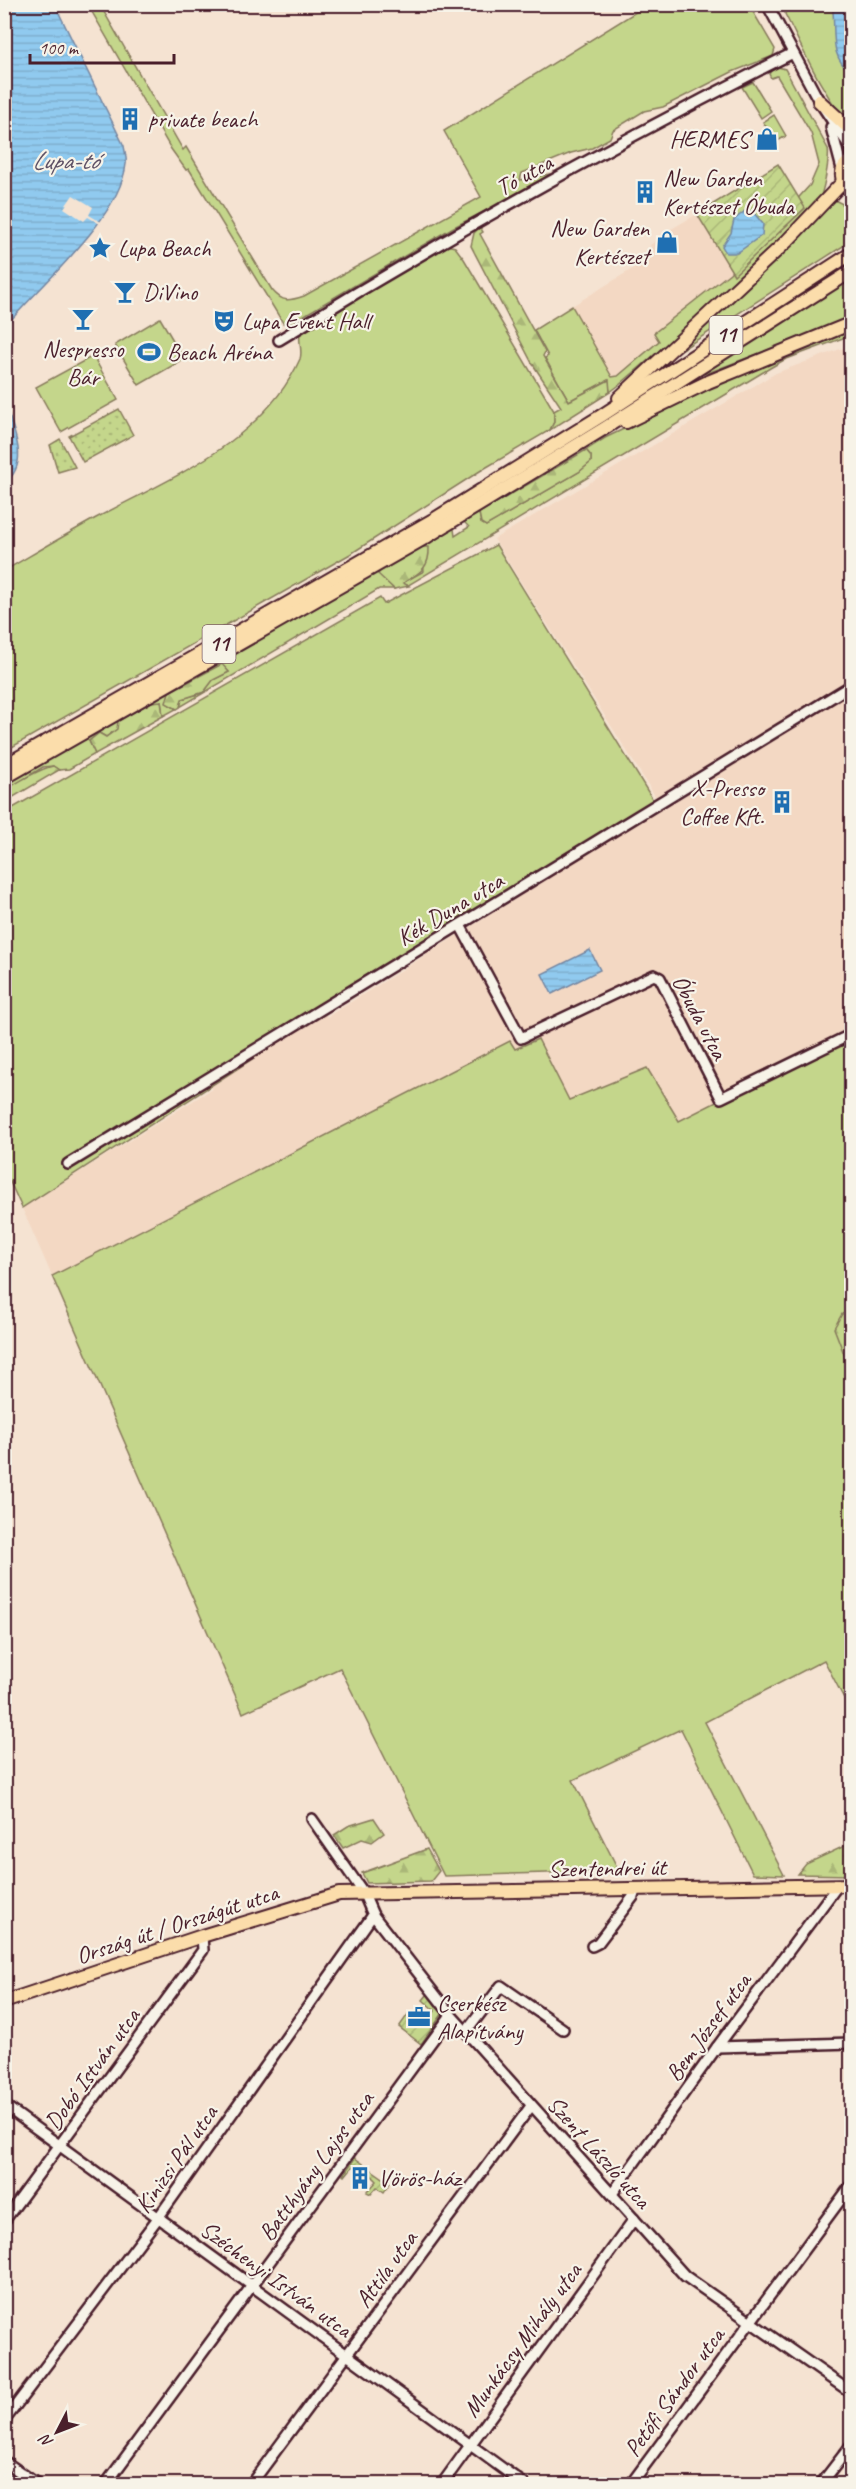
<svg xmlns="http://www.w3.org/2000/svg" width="856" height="2489" viewBox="0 0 856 2489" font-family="Caveat,sans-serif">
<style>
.built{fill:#f3d8c3}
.grass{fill:#c4d68b;stroke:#877a5b;stroke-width:1.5}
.forest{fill:url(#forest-firs);stroke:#877a5b;stroke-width:1.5}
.park{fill:url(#park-dots);stroke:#877a5b;stroke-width:1.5}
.garden{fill:url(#garden-furrows);stroke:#877a5b;stroke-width:1.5}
.water{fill:url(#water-rules);stroke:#7486a1;stroke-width:1.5}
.pier{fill:#f5e3d2}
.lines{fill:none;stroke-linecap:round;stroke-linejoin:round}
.stream{stroke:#7486a1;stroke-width:3}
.minor-casing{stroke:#4a1f2b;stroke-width:14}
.major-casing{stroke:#4a1f2b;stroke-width:16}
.minor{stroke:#f7f3e8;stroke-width:9}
.major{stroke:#fbddab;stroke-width:12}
.labels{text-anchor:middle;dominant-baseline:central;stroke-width:4.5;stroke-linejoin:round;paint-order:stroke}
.shield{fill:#f7f3e8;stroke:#7e5f64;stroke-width:1.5}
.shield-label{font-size:22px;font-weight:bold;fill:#4a1f2b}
.poi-label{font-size:24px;fill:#4a1f2b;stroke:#f7f3e8;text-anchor:start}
.street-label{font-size:24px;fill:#4a1f2b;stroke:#f7f3e8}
.water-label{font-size:26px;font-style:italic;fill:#5f5266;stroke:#f7f3e8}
</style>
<defs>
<pattern id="forest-firs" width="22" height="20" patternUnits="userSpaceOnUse" patternTransform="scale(1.5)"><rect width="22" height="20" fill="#c4d68b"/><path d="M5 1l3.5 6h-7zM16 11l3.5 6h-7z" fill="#aab778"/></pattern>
<pattern id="park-dots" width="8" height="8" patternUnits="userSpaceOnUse" patternTransform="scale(1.5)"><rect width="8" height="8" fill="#c4d68b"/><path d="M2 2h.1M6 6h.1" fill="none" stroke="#aab778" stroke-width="1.8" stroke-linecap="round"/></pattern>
<pattern id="garden-furrows" width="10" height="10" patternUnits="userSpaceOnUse" patternTransform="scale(1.5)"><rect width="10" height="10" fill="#c4d68b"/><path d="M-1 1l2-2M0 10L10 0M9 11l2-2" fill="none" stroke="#aab778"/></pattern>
<pattern id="water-rules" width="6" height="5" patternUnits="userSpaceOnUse" patternTransform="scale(1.5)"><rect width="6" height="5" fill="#90caef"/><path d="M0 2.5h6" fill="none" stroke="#7eadcd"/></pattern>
</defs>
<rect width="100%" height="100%" fill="#f5e3d2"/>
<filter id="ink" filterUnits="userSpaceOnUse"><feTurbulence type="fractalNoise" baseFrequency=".0167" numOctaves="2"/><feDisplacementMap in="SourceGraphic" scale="12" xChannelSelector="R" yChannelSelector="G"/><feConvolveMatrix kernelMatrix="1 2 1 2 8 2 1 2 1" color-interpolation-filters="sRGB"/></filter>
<g filter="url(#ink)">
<g class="built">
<path d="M 697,214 L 734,275 L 615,383 L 572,306 L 655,255 L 650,245 L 657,240 L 656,238 Z"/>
<path d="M 851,345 L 851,1043 L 679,1125 L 569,1100 L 538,1039 L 515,1049 L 510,1041 L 52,1276 L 22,1208 L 212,1089 L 39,794 L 154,729 L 327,1017 L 662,807 L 494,539 L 776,373 Z"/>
</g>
<g class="grass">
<path d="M 88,5 L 100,5 L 183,150 L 186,147 L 272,290 C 283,303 289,301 304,296 L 481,197 L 444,131 L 647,5 L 749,5 L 775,49 L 773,56 L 732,72 L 663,107 L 644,111 L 613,130 L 610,138 L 592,148 L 571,153 L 522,173 L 520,180 L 549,174 L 544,181 L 452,228 L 291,323 L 283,323 L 189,169 L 186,170 L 171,149 Z"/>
<path d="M 787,5 L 851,5 L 851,127 C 822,94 805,53 785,14 Z"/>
<path d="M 778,67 L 785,69 L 828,149 C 830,159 823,195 818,202 C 799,227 772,248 749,269 C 706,309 663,348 618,386 L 610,392 L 608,380 L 569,401 L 545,358 L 548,356 L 534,330 L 572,306 L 612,377 L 618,376 L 659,341 L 654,333 L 730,273 L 810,185 L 819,164 L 811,133 L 777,76 L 771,78 L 769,74 L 772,69 Z"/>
<path d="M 753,82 L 771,111 L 761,118 L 742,87 Z"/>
<path d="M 774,115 L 786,136 L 776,142 L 763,122 Z"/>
<path d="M 829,197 L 852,209 L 851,241 L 678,352 L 675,352 Z"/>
<path d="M 446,245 L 455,247 L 464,259 L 554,411 L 554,422 L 550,430 L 480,471 L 352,553 L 5,751 L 4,571 C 35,553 65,535 96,518 C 170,478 263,442 300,359 C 303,351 298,341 300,333 Z"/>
<path d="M 851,274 L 851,318 L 705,374 L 704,370 Z"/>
<path d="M 160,318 L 184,359 L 139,385 L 115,345 Z"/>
<path d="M 851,329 L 851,335 L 784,360 L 770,368 L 407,586 L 402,583 L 424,571 L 422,547 L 379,573 L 394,589 L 379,589 L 180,707 L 182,699 L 204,692 L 213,680 L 229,672 L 222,665 L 167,703 L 176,709 L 163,716 L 161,701 L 106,737 L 99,733 L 89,741 L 95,754 L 69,769 L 59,770 L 53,766 L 43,767 L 5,791 L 5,784 L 457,525 L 454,529 L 455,536 L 469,527 L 464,522 L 479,513 L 481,523 L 486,526 L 579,472 L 591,462 L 591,456 L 586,450 L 605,438 L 750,368 Z"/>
<path d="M 93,356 L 118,400 L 61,432 L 36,387 Z"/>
<path d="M 496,545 L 653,800 L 22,1208 L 4,1169 L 4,813 L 380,598 L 384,604 Z"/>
<path d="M 851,1034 L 851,1712 L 824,1660 L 705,1722 L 784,1875 L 753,1874 L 681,1729 L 573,1780 L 619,1871 L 444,1876 L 340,1668 L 243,1713 L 52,1276 L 510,1041 L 515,1049 L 538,1039 L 569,1100 L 647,1068 L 679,1121 Z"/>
</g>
<g class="forest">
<path d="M 480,227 L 483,232 L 480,234 L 545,352 L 543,356 L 569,401 L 609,380 L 610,392 L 550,430 L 554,422 L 554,411 L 561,407 L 532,363 L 471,246 L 474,233 Z"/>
<path d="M 586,450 L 591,456 L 591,462 L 579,472 L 486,526 L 481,523 L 479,513 Z"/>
<path d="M 422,547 L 429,547 C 430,568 420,573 403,583 L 409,586 L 394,589 L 378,574 L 382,569 Z"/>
<path d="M 222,664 L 229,672 L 213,680 L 204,692 L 182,699 L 180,707 L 177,709 L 166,703 L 169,692 Z"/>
<path d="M 161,701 L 163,716 L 95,754 L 89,741 L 99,733 L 106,737 L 117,729 L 118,721 L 151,702 Z"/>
<path d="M 53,766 L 59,770 L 5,802 L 5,791 C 13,784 42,768 53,766 Z"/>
<path d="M 851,1310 L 851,1372 L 834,1328 L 842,1314 Z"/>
<path d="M 374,1818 L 384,1833 L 372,1842 L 362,1839 L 343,1848 L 334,1835 L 348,1826 Z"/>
<path d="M 851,1843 L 851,1875 L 798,1874 L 806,1864 Z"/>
<path d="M 427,1849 L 439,1871 L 431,1881 L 367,1883 L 362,1873 Z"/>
</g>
<g class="park">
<path d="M 119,409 L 133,435 L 83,462 L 69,436 Z"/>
<path d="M 60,439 L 75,467 L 58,472 L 50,445 Z"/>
</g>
<g class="garden">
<path d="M 778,164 L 805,208 L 734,275 L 697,214 Z"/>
<path d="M 428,1994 L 443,2013 L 421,2044 L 399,2027 L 409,2013 L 425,2025 L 435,2011 L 423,2000 Z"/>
<path d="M 355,2158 L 390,2183 L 384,2192 L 377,2187 L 371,2194 L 367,2192 L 377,2181 L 366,2170 L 354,2165 L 345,2176 L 343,2175 Z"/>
</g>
<g class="water">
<path d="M 5,5 L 55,5 L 124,146 C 125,152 127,159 126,164 C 120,219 38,287 5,327 Z"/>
<path d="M 832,5 L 842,5 L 851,22 L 851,72 C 827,56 837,29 832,5 Z"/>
<path d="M 746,210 L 753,212 L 763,224 L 762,235 L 737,253 L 726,253 L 722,246 L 731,233 L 734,220 Z"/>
<path d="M 4,398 C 10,427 33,460 5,483 Z"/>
<path d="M 590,950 L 600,970 L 552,994 L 542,974 Z"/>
</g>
<path class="pier" d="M 73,195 L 93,207 L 89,215 L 101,222 L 100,224 L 88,217 L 84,221 L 64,208 Z"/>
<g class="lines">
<path class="stream" d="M 4,2472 L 21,2484"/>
<g class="minor-casing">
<g id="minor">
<path d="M 767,4 L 819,101 L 852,150"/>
<path d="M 831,127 L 842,169"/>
<path d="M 279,340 C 446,237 618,141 793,53"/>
<path d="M 460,925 L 521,1038 L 654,975 L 660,978 L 721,1098 L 852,1034"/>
<path d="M 68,1164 L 852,685"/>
<path d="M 312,1819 L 363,1892 L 373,1915 L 451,2015 L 685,2276 L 852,2393"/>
<path d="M 592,1946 L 598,1943 L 633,1897 L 636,1888"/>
<path d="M 466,2032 L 501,1986 L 563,2029"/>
<path d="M 717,2047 L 852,2043"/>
<path d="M 4,2105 L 524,2484"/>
<path d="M 612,2194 L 717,2047 L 838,1885"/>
<path d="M 4,2221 L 203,1950 L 202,1936"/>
<path d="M 4,2421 L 158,2218 L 373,1915"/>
<path d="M 4,2461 L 37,2484"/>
<path d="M 106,2484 L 451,2015"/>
<path d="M 251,2484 L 531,2106"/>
<path d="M 442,2484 L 634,2219"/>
<path d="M 631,2484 L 852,2184"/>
<path d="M 821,2484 L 852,2444"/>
</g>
</g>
<g class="major-casing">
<g id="major">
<path d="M 819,101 L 852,131"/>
<path d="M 852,160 C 838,168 839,182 852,191"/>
<path d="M 619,398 L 787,241 L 843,182"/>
<path d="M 626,422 L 708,382 L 852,323"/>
<path d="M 4,766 L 433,520 L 601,416 L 852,253"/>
<path d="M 4,778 L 428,536 L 605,428 L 852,271"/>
<path d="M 4,2002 L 202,1936 L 339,1894 L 852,1885"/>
</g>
</g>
<use href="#minor" class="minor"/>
<use href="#major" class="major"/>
</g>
</g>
<defs>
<g id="building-bare" transform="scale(1.8)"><path d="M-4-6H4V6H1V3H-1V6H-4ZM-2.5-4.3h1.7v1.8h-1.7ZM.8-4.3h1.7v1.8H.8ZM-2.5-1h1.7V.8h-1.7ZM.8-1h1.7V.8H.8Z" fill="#1f6fb2" stroke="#f7f3e8" stroke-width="2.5" paint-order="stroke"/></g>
<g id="shop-bare" transform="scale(1.8)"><path d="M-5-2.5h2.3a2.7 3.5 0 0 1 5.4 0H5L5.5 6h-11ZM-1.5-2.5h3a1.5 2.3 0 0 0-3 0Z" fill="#1f6fb2" stroke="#f7f3e8" stroke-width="2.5" paint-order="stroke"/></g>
<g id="sight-bare" transform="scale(1.8)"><path d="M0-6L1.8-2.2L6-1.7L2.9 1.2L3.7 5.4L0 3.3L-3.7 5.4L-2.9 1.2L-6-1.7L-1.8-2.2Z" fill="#1f6fb2" stroke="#f7f3e8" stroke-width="2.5" paint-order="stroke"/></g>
<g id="bar-bare" transform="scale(1.8)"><path d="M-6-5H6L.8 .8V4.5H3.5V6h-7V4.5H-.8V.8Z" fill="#1f6fb2" stroke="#f7f3e8" stroke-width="2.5" paint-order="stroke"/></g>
<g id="theatre-bare" transform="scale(1.8)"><path d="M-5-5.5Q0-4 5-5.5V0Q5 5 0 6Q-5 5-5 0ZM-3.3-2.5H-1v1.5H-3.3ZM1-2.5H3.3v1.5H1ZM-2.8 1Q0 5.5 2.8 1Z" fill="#1f6fb2" stroke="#f7f3e8" stroke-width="2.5" paint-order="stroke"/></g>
<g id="stadium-bare" transform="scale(1.8)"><path d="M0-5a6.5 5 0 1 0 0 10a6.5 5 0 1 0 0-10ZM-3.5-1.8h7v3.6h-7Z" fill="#1f6fb2" stroke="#f7f3e8" stroke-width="2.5" paint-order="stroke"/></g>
<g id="office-bare" transform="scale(1.8)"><path d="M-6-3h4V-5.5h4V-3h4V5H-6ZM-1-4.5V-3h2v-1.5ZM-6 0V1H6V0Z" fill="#1f6fb2" stroke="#f7f3e8" stroke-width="2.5" paint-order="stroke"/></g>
</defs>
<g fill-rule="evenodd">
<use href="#building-bare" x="130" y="119"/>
<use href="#shop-bare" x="767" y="139"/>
<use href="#building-bare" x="645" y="192"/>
<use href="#shop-bare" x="667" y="242"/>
<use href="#sight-bare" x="100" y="248"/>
<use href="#bar-bare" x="125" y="292"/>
<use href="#bar-bare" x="83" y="319"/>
<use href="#theatre-bare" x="224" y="321"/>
<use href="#stadium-bare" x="149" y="352"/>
<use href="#building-bare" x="782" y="802"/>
<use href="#office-bare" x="419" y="2017"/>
<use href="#building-bare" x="360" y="2178"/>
</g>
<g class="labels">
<g class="shield">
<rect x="709.5" y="316" width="33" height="38" rx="4.5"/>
<rect x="202.5" y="625" width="33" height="38" rx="4.5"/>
</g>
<g class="shield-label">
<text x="726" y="335">11</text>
<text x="219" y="644">11</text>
</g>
<g class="poi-label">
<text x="148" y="119">private beach</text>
<text x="749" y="139" text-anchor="end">HERMES</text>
<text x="663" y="178">New Garden<tspan x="663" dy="28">Kertészet Óbuda</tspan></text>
<text x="649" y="228" text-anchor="end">New Garden<tspan x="649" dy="28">Kertészet</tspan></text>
<text x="118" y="248">Lupa Beach</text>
<text x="143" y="292">DiVino</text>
<text x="242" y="321">Lupa Event Hall</text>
<text x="83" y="349" text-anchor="middle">Nespresso<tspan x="83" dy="28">Bár</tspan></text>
<text x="167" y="352">Beach Aréna</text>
<text x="764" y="788" text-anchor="end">X-Presso<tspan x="764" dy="28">Coffee Kft.</tspan></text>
<text x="437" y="2003">Cserkész<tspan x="437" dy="28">Alapítvány</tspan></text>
<text x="378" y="2178">Vörös-ház</text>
</g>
<g class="street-label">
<text transform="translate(524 175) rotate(-29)">Tó utca</text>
<text transform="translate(450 909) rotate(-31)">Kék Duna utca</text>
<text transform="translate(700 1017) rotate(62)">Óbuda utca</text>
<text transform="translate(607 1868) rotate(-1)">Szentendrei út</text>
<text transform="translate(177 1924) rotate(-18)">Ország út / Országút utca</text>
<text transform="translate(708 2027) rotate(-54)">Bem József utca</text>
<text transform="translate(92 2069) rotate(-54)">Dobó István utca</text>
<text transform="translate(599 2152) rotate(48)">Szent László utca</text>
<text transform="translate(176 2159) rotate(-55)">Kinizsi Pál utca</text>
<text transform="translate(316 2166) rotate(-54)">Batthyány Lajos utca</text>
<text transform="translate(386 2269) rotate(-54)">Attila utca</text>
<text transform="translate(276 2279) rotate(36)">Széchenyi István utca</text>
<text transform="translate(522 2340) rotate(-54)">Munkácsy Mihály utca</text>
<text transform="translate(674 2392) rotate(-54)">Petőfi Sándor utca</text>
</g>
<g class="water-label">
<text x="65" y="160">Lupa-tó</text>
</g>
</g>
<rect width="856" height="2489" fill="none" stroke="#f7f3e8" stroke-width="24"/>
<rect x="12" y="12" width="832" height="2465" fill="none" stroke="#4a1f2b" stroke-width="2" filter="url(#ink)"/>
<g transform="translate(57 2432) rotate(228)" stroke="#f7f3e8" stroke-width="4.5" paint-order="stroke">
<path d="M0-4.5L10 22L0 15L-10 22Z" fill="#4a1f2b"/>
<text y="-9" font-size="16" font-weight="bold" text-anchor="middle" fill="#4a1f2b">N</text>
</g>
<path d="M30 54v9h144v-9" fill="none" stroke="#4a1f2b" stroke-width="3"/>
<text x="39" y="54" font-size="18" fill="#4a1f2b" stroke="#f7f3e8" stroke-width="4.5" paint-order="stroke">100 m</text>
</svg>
